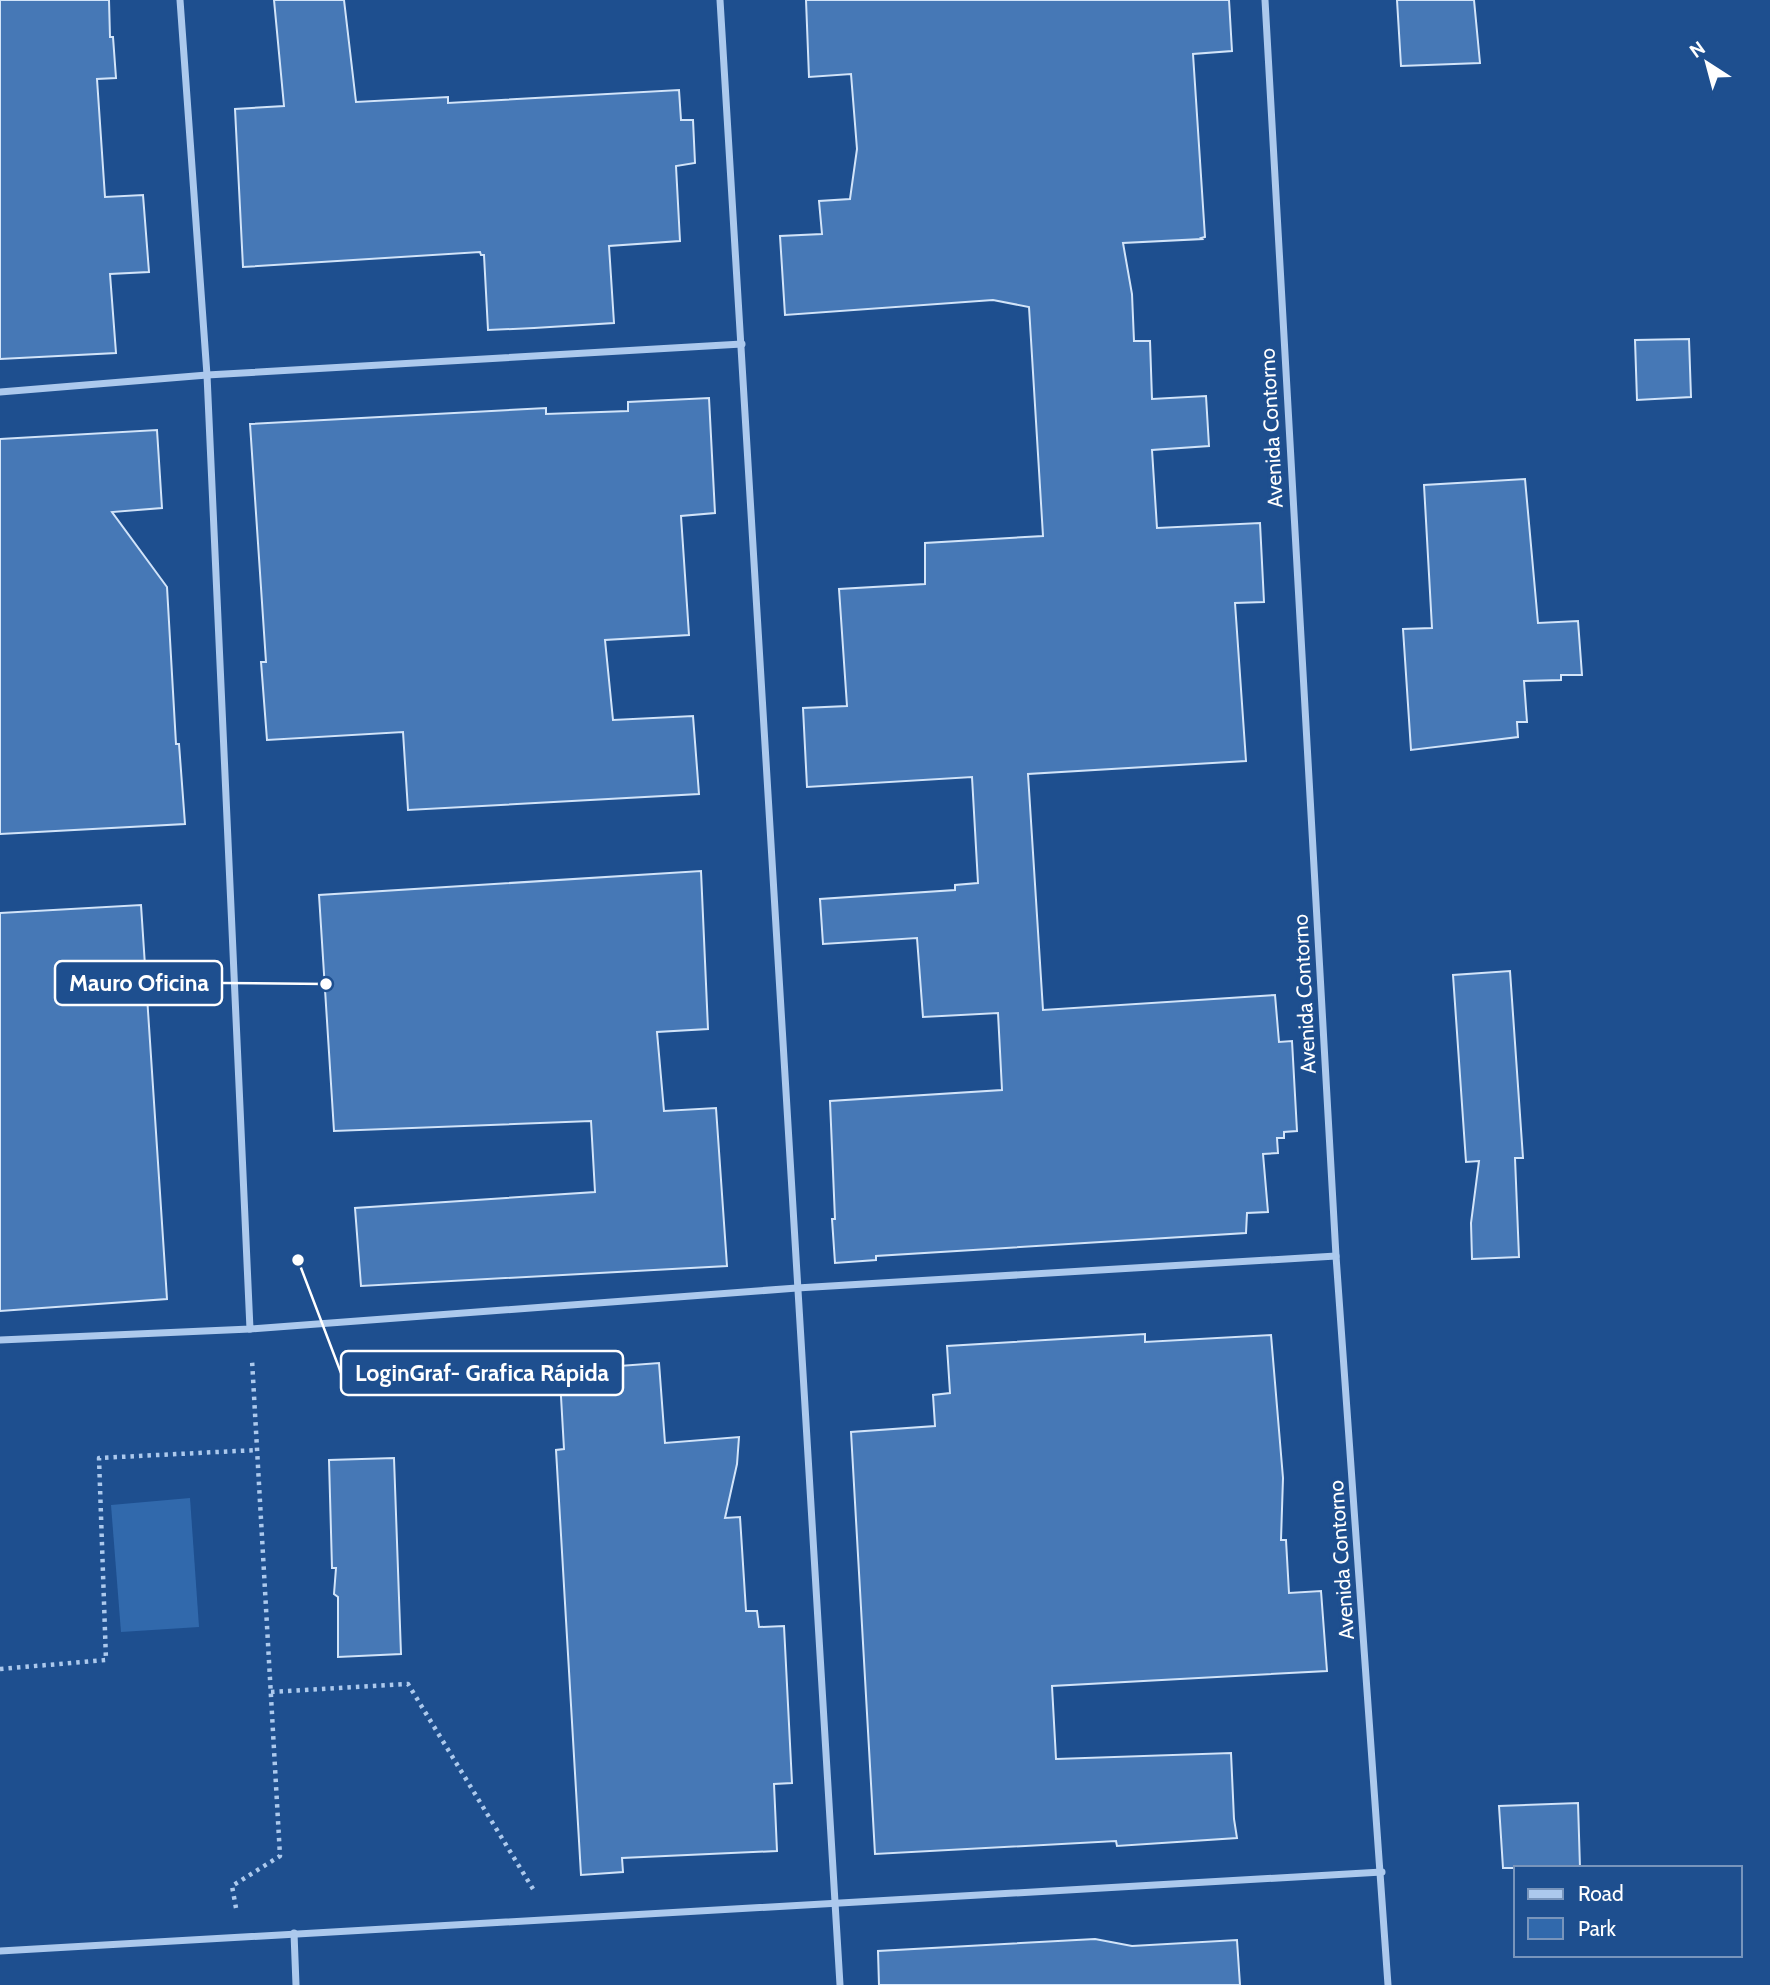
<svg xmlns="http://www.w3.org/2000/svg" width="1770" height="1985" viewBox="0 0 1770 1985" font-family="Cabin,sans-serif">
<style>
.green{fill:#3169ac}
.building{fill:#4678b6;stroke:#d2e4f9;stroke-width:2}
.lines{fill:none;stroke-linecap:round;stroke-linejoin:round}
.path{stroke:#acc9ed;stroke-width:4.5;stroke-dasharray:3.5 5;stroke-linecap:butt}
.street{stroke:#acc9ed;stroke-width:7}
.labels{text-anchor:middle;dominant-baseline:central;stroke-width:7;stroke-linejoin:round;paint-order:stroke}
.street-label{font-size:21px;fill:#fff;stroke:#1e4f8f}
.leader{fill:none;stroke:#fff;stroke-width:2.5}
.callout-dot{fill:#fff;stroke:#1e4f8f;stroke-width:2.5}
.callout{fill:#1e4f8f;stroke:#fff;stroke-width:2.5}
.callout-label{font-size:23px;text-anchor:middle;font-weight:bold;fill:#fff}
</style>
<rect width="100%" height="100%" fill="#1e4f8f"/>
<path class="green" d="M 190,1498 L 199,1627 L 121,1632 L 111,1505 Z"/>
<g class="building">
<path d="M 0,0 L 109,0 L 110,37 L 113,37 L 116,78 L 97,79 L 105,197 L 143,195 L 149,272 L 110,274 L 116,353 L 0,359 Z"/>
<path d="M 274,0 L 344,0 L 356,102 L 448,97 L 448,103 L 679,90 L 681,120 L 693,120 L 695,163 L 676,166 L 680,241 L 609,246 L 614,323 L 534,328 L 488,330 L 484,255 L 481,255 L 480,252 L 243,267 L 235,109 L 284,106 Z"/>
<path d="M 806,0 L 1229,0 L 1232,51 L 1193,54 L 1205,237 L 1201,238 L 1202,239 L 1123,243 L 1132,294 L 1134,341 L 1150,341 L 1152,399 L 1206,396 L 1209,446 L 1152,450 L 1157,528 L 1260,523 L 1264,602 L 1235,603 L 1246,761 L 1028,774 L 1043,1010 L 1275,995 L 1279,1042 L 1292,1041 L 1297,1131 L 1284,1132 L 1284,1138 L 1277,1138 L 1278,1153 L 1263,1154 L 1268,1212 L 1247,1213 L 1246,1233 L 876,1256 L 876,1260 L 835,1263 L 832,1219 L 835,1219 L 830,1101 L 1002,1090 L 998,1013 L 923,1017 L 917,938 L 823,944 L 820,899 L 955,890 L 955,885 L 978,883 L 972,777 L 807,787 L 803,708 L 847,706 L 839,589 L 925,584 L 925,543 L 1043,536 L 1029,307 L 993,300 L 785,315 L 780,236 L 822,234 L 819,201 L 850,199 L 857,149 L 851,74 L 809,77 Z"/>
<path d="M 1397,0 L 1474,0 L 1480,63 L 1401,66 Z"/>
<path d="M 1689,339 L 1691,397 L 1637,400 L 1635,340 Z"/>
<path d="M 709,398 L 715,513 L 681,516 L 689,635 L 605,640 L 613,720 L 693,716 L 699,794 L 408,810 L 403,732 L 267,740 L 261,662 L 266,662 L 250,424 L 546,408 L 546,414 L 628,411 L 628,402 Z"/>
<path d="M 157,430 L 162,508 L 112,512 L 167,587 L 176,744 L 179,744 L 185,824 L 0,834 L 0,439 Z"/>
<path d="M 1525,479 L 1538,623 L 1578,621 L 1582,675 L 1561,675 L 1561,680 L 1524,681 L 1527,722 L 1517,722 L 1518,737 L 1411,750 L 1403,629 L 1432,628 L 1424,485 Z"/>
<path d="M 701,871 L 708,1029 L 657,1032 L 664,1111 L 716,1108 L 727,1266 L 361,1286 L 355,1208 L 595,1192 L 591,1121 L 334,1131 L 319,895 Z"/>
<path d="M 141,905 L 167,1299 L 0,1311 L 0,913 Z"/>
<path d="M 1510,971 L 1523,1158 L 1515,1158 L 1519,1257 L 1472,1259 L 1471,1223 L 1479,1161 L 1466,1162 L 1453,975 Z"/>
<path d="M 1145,1334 L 1145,1342 L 1271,1335 L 1283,1478 L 1281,1540 L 1286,1540 L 1289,1593 L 1321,1591 L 1327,1671 L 1052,1686 L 1056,1759 L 1231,1753 L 1234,1819 L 1237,1838 L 1117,1846 L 1116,1841 L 875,1854 L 851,1432 L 935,1426 L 933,1395 L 950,1393 L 947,1346 Z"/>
<path d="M 659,1363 L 665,1443 L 739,1437 L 737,1464 L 725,1518 L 740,1517 L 746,1611 L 757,1611 L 759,1627 L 784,1626 L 792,1783 L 774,1784 L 777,1851 L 622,1858 L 623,1872 L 581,1875 L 556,1450 L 564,1449 L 560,1379 L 593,1378 L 593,1368 Z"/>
<path d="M 394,1458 L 401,1654 L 338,1657 L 338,1597 L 334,1594 L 336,1568 L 332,1568 L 329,1460 Z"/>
<path d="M 1578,1803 L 1580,1868 L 1503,1868 L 1499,1806 Z"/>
<path d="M 1095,1939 L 1132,1946 L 1237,1940 L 1240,1985 L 879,1985 L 878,1951 Z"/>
</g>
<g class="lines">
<g class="path">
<path d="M 0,1669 L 106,1660 L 99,1458 L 257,1450"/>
<path d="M 271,1692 L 408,1684 L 533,1889"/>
<path d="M 236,1908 L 232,1886 L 280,1856 L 252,1360"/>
</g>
<g class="street">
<path d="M 180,0 L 207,375 L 250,1329"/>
<path d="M 720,0 L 840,1985"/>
<path d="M 1265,0 L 1336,1256 L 1388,1985"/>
<path d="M 0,392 L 207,375 L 742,344"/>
<path d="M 0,1340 L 250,1329 L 797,1288 L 1336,1256"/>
<path d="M 294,1933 L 296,1985"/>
<path d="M 0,1951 L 1382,1872"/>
</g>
</g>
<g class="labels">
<g class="street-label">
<text transform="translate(1271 428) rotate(-93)">Avenida Contorno</text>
<text transform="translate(1304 994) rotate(-93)">Avenida Contorno</text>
<text transform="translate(1341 1560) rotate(-94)">Avenida Contorno</text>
</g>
</g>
<path class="leader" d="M326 984L222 983M298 1260L341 1373"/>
<g class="callout-dot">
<circle cx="326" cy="984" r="7"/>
<circle cx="298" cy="1260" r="7"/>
</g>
<g class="callout">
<rect x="55" y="961" width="167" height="44" rx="7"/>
<rect x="341" y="1351" width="282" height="44" rx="7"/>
</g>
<g class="callout-label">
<text x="139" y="991">Mauro Oficina</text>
<text x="482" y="1381">LoginGraf- Grafica Rápida</text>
</g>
<rect x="1514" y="1866" width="228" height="91" fill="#1e4f8f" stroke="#7895bc" stroke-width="2"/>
<rect x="1528" y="1889" width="35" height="10" fill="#acc9ed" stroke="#7895bc" stroke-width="2"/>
<text x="1578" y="1901" font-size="21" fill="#ffffff">Road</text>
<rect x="1528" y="1918" width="35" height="21" fill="#3169ac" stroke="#7895bc" stroke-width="2"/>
<text x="1578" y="1936" font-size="21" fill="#ffffff">Park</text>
<g transform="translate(1707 63) rotate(324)" stroke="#1e4f8f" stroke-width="5" paint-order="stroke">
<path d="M0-5L12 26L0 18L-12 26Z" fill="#ffffff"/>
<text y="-10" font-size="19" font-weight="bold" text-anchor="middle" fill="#ffffff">N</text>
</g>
</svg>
